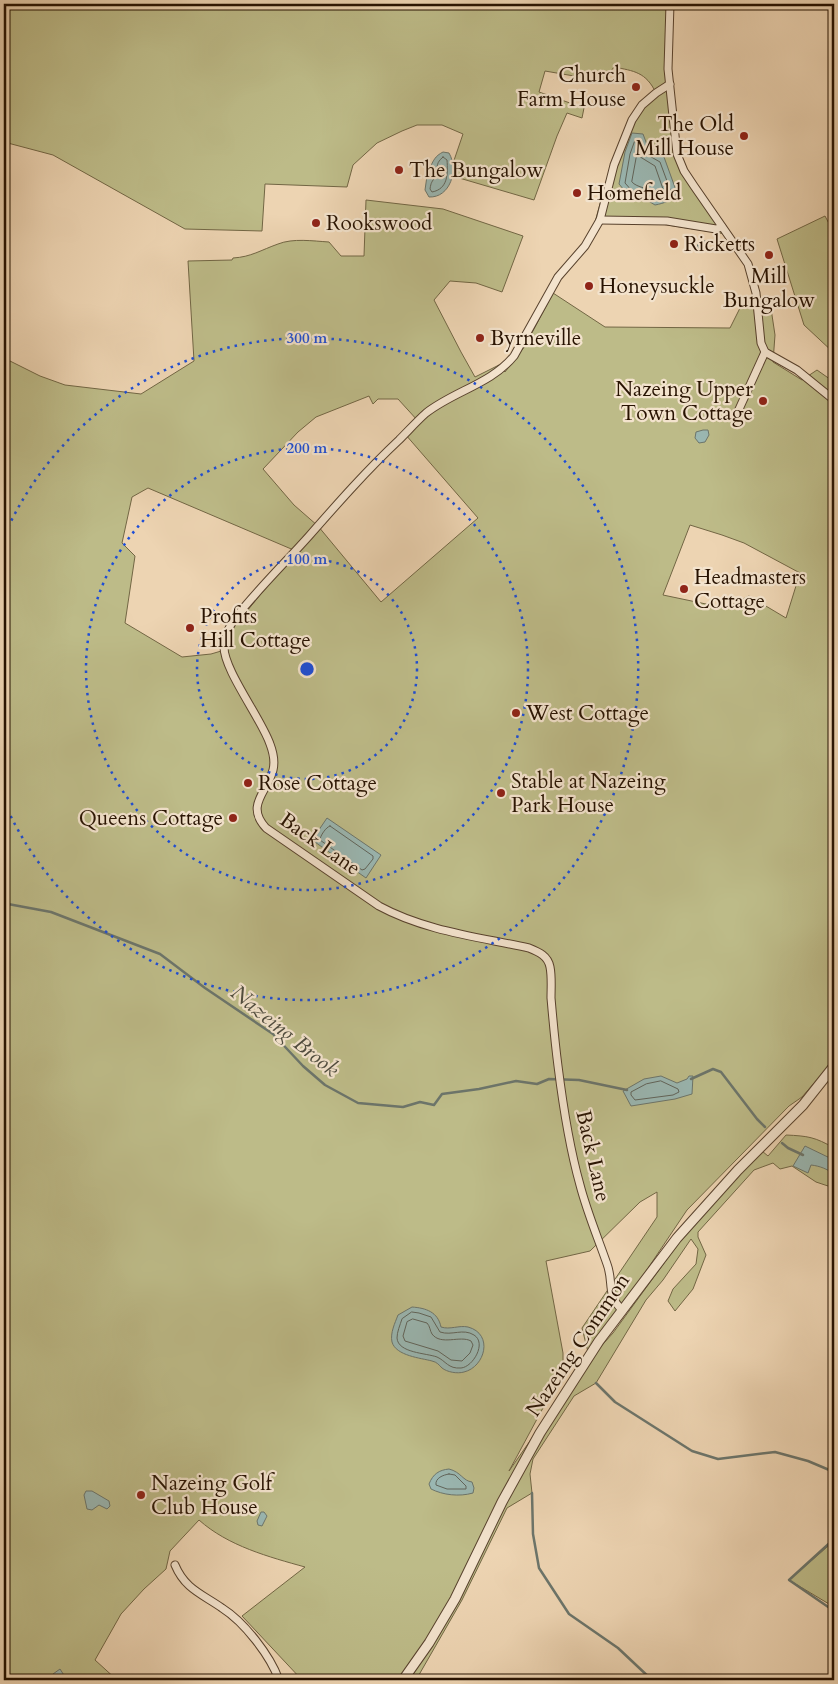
<svg xmlns="http://www.w3.org/2000/svg" width="838" height="1684" viewBox="0 0 838 1684" font-family="Cardo,serif">
<style>
.green{fill:#bdbb88;stroke:#726644;fill-rule:evenodd}
.water{fill:#9ab7b2;stroke:#6c756b}
.lines{fill:none;stroke-linecap:round;stroke-linejoin:round}
.shore{stroke:#60645a;stroke-width:1}
.stream{stroke:#6c756b;stroke-width:2.5}
.minor-casing{stroke:#58422d;stroke-width:9}
.tertiary-casing{stroke:#58422d;stroke-width:11}
.minor{stroke:#f3e3cd;stroke-width:7}
.tertiary{stroke:#f3e3cd;stroke-width:9}
.ring{fill:none;stroke:#1d4ed8;stroke-width:2.5;stroke-dasharray:2.5 5}
.poi-dot{fill:#8f2418;stroke:#f3e3cd;stroke-width:2}
.labels{text-anchor:middle;dominant-baseline:central;stroke-width:4.5;stroke-linejoin:round;paint-order:stroke}
.poi-label{font-size:21px;fill:#271201;stroke:#f3e3cd;text-anchor:start}
.street-label{font-size:21px;fill:#271201;stroke:#f3e3cd}
.water-label{font-size:22px;font-style:italic;fill:#4f4c3f;stroke:#f3e3cd}
.centre{fill:#1d4ed8;stroke:#f3e3cd;stroke-width:2.5}
.ring-label{font-size:15px;text-anchor:middle;font-weight:bold;fill:#1d4ed8;stroke:#f3e3cd;stroke-width:4.5;stroke-linejoin:round;paint-order:stroke}
</style>
<rect width="100%" height="100%" fill="#edd4b2"/>
<filter id="stains"><feTurbulence type="fractalNoise" baseFrequency=".004" numOctaves="4"/><feColorMatrix values="0 0 0 0 .2 0 0 0 0 .09 0 0 0 0 .02 0 0 0 .5 -.17"/></filter>
<radialGradient id="worn" r=".72"><stop offset=".6" stop-color="#630" stop-opacity="0"/><stop offset="1" stop-color="#630" stop-opacity=".3"/></radialGradient>
<g class="green">
<path d="M 4,4 L 670,4 L 667,49 L 677,154 L 726,234 L 661,224 L 595,222 L 606,182 L 639,105 L 648,95 L 656,93 C 646,72 634,71 614,67 L 603,81 L 545,71 L 539,92 L 584,108 L 582,118 L 567,113 L 557,136 L 534,200 L 449,175 L 463,134 L 442,125 L 417,125 L 402,131 L 377,143 L 353,165 L 347,187 L 265,184 L 262,231 L 185,229 L 53,155 L 4,142 Z"/>
<path d="M 366,200 L 443,209 L 523,236 L 502,292 L 476,283 L 450,281 L 434,300 L 461,352 L 475,377 L 499,365 L 505,372 L 525,346 L 553,293 L 605,327 L 730,328 L 743,302 L 770,302 L 775,335 L 773,362 L 802,380 L 817,370 L 834,382 L 834,1060 L 802,1097 L 789,1106 L 687,1210 L 589,1356 L 582,1328 L 657,1217 L 657,1192 L 640,1202 L 590,1251 L 546,1261 L 563,1353 L 563,1367 L 557,1382 L 509,1471 L 578,1372 L 613,1333 L 686,1233 L 733,1180 L 762,1151 L 768,1156 L 786,1135 C 808,1136 815,1137 834,1148 L 834,1188 L 816,1182 L 792,1166 L 780,1169 L 773,1163 L 754,1170 L 698,1232 L 698,1237 L 706,1255 L 693,1289 L 675,1311 L 668,1301 L 673,1289 L 696,1264 L 698,1249 L 691,1239 L 663,1280 L 646,1300 L 596,1383 L 574,1396 L 533,1459 L 530,1474 L 532,1493 L 507,1508 L 462,1600 L 416,1680 L 326,1680 L 321,1676 L 318,1680 L 302,1680 L 242,1616 L 305,1567 C 269,1557 228,1546 199,1520 L 170,1551 L 166,1569 L 144,1589 L 121,1614 L 95,1660 L 117,1680 L 4,1680 L 4,358 L 40,376 L 65,385 L 141,394 L 194,361 L 188,261 L 232,260 L 233,258 C 251,257 261,250 278,244 C 293,238 313,241 329,242 L 341,256 L 364,256 ZM 369,396 L 373,404 L 378,399 L 398,399 L 418,421 L 405,434 L 478,518 L 381,602 L 318,526 L 294,505 L 263,469 L 298,432 L 316,417 ZM 148,488 L 296,551 L 229,633 L 228,649 L 211,654 L 182,657 L 125,623 L 135,556 L 122,543 L 132,497 ZM 690,525 L 722,535 L 744,543 L 800,573 L 786,618 L 749,596 L 725,608 L 663,595 Z"/>
<path d="M 825,216 L 834,233 L 834,353 L 804,325 L 777,239 Z"/>
<path d="M 834,1541 L 834,1607 L 789,1580 Z"/>
</g>
<g class="water">
<path d="M 632,133 L 643,134 L 649,150 L 664,157 L 677,193 C 671,201 665,203 655,205 L 645,199 L 630,197 L 619,184 L 625,152 Z"/>
<path d="M 443,152 L 449,153 C 459,170 450,198 429,197 L 425,190 L 427,176 L 431,174 L 432,171 L 430,168 C 433,161 435,156 443,152 Z"/>
<circle cx="703" cy="246" r="5.5"/>
<path d="M 703,430 L 708,430 L 709,435 L 705,442 L 699,443 L 695,438 L 696,432 Z"/>
<path d="M 327,818 L 381,855 L 366,878 L 312,840 Z"/>
<path d="M 661,1076 L 677,1083 L 687,1079 L 689,1076 L 693,1076 L 692,1094 L 675,1099 L 631,1106 L 623,1091 L 644,1079 Z"/>
<path d="M 805,1146 L 834,1160 L 834,1174 C 827,1169 820,1166 811,1165 L 808,1173 L 793,1166 Z"/>
<path d="M 412,1307 C 426,1308 438,1312 441,1327 C 450,1330 459,1325 468,1327 C 494,1334 485,1367 464,1372 C 457,1374 447,1372 442,1368 C 439,1365 437,1362 432,1361 C 421,1358 396,1356 392,1342 C 390,1333 395,1323 398,1315 Z"/>
<path d="M 449,1469 C 461,1472 463,1481 472,1482 L 474,1488 L 473,1493 C 459,1497 443,1495 431,1489 L 429,1484 C 433,1474 439,1470 449,1469 Z"/>
<path d="M 86,1491 L 92,1491 L 109,1501 L 110,1506 L 107,1509 L 99,1505 L 92,1510 L 87,1509 L 84,1495 Z"/>
<path d="M 261,1512 L 264,1512 L 267,1516 L 262,1526 L 258,1525 L 257,1521 Z"/>
<path d="M 60,1669 L 67,1680 L 53,1680 L 53,1674 Z"/>
</g>
<g class="lines">
<g class="shore">
<path d="M 638,139 L 646,154 L 660,162 L 671,192 C 669,198 662,199 656,199 L 647,194 L 633,192 L 625,183 L 630,154 L 635,140 Z"/>
<path d="M 637,155 L 655,166 L 663,189 L 662,192 L 658,193 C 649,188 637,188 632,182 Z"/>
<path d="M 443,157 L 447,160 C 448,174 448,189 432,192 L 430,189 C 431,182 432,182 435,177 C 440,169 433,165 443,157 Z"/>
<path d="M 330,826 L 373,856 L 373,859 L 365,869 L 362,870 L 320,840 C 320,836 326,827 330,826 Z"/>
<path d="M 661,1081 L 678,1089 L 679,1092 L 673,1095 L 635,1100 L 631,1095 L 631,1092 L 646,1084 Z"/>
<path d="M 412,1312 L 419,1313 L 431,1317 L 440,1332 C 452,1336 463,1328 474,1335 C 487,1343 473,1367 461,1368 C 448,1369 446,1361 437,1357 C 426,1353 398,1353 397,1338 C 397,1332 400,1325 402,1319 Z"/>
<path d="M 413,1319 L 427,1323 C 430,1326 430,1331 432,1334 C 441,1346 460,1335 471,1341 L 473,1345 L 470,1353 L 462,1361 L 451,1360 L 438,1351 L 405,1341 L 403,1336 L 407,1322 Z"/>
<path d="M 449,1474 L 455,1475 L 466,1486 L 466,1489 L 447,1489 L 436,1485 C 435,1478 443,1475 449,1474 Z"/>
</g>
<g class="stream">
<path d="M 4,901 L 8,904 L 51,912 L 160,954 L 205,988 L 273,1034 L 303,1066 L 325,1085 L 358,1103 L 403,1107 L 420,1102 L 434,1105 L 442,1094 L 479,1089 L 516,1081 L 537,1084 L 549,1079 L 579,1080 L 627,1090"/>
<path d="M 691,1079 L 713,1069 L 721,1072 L 757,1119 L 765,1127"/>
<path d="M 782,1143 L 788,1148 L 803,1155"/>
<path d="M 596,1383 L 615,1402 L 692,1451 L 718,1459 L 775,1452 L 808,1461 L 834,1472"/>
<path d="M 532,1493 L 533,1534 L 539,1568 L 569,1614 L 618,1648 L 652,1680"/>
<path d="M 834,1539 L 789,1580 L 834,1611"/>
</g>
<g class="minor-casing">
<g id="minor">
<path d="M 670,4 L 668,69 L 677,154 L 684,171 L 694,186 L 748,264 L 756,293 L 761,343 L 765,352 L 797,370 L 834,400"/>
<path d="M 600,220 L 667,221 L 716,229 L 722,227"/>
<path d="M 735,418 L 765,352"/>
<path d="M 621,1309 C 606,1293 614,1283 607,1264 C 598,1238 587,1212 580,1185 C 569,1146 563,1106 558,1066 C 555,1043 553,1021 551,998 C 551,988 552,977 550,967 C 548,956 539,952 529,948 C 479,937 425,931 379,906 L 266,828 C 245,805 267,793 273,770 C 275,762 273,752 270,744 C 261,718 223,669 224,646 C 225,637 228,629 233,621 C 256,591 284,564 309,536 C 338,503 367,470 399,440 C 408,431 417,421 426,413 C 454,391 491,384 514,356 L 558,277 L 585,246 L 600,220 L 614,165 L 632,120 L 642,105 L 656,93 L 670,84"/>
<path d="M 175,1565 C 185,1589 202,1594 222,1608 C 244,1622 270,1655 279,1680"/>
</g>
</g>
<g class="tertiary-casing">
<path id="tertiary" d="M 403,1680 L 429,1643 L 455,1599 L 502,1502 L 540,1433 L 599,1341 L 677,1238 L 738,1170 L 803,1105 L 834,1066"/>
</g>
<use href="#minor" class="minor"/>
<use href="#tertiary" class="tertiary"/>
</g>
<g class="ring">
<circle cx="307" cy="669" r="110"/>
<circle cx="307" cy="669" r="221"/>
<path d="M5 534A331 331 0 1 1 5 804"/>
</g>
<g class="poi-dot">
<circle cx="636" cy="87" r="5"/>
<circle cx="744" cy="136" r="5"/>
<circle cx="399" cy="170" r="5"/>
<circle cx="577" cy="193" r="5"/>
<circle cx="316" cy="223" r="5"/>
<circle cx="674" cy="244" r="5"/>
<circle cx="769" cy="255" r="5"/>
<circle cx="589" cy="286" r="5"/>
<circle cx="480" cy="338" r="5"/>
<circle cx="763" cy="401" r="5"/>
<circle cx="684" cy="589" r="5"/>
<circle cx="190" cy="628" r="5"/>
<circle cx="516" cy="713" r="5"/>
<circle cx="248" cy="783" r="5"/>
<circle cx="501" cy="793" r="5"/>
<circle cx="233" cy="818" r="5"/>
<circle cx="141" cy="1495" r="5"/>
</g>
<g class="labels">
<g class="poi-label">
<text x="626" y="75" text-anchor="end">Church<tspan x="626" dy="24">Farm House</tspan></text>
<text x="734" y="124" text-anchor="end">The Old<tspan x="734" dy="24">Mill House</tspan></text>
<text x="409" y="170">The Bungalow</text>
<text x="587" y="193">Homefield</text>
<text x="326" y="223">Rookswood</text>
<text x="684" y="244">Ricketts</text>
<text x="769" y="276" text-anchor="middle">Mill<tspan x="769" dy="24">Bungalow</tspan></text>
<text x="599" y="286">Honeysuckle</text>
<text x="490" y="338">Byrneville</text>
<text x="753" y="389" text-anchor="end">Nazeing Upper<tspan x="753" dy="24">Town Cottage</tspan></text>
<text x="694" y="577">Headmasters<tspan x="694" dy="24">Cottage</tspan></text>
<text x="200" y="616">Profits<tspan x="200" dy="24">Hill Cottage</tspan></text>
<text x="526" y="713">West Cottage</text>
<text x="511" y="781">Stable at Nazeing<tspan x="511" dy="24">Park House</tspan></text>
<text x="258" y="783">Rose Cottage</text>
<text x="223" y="818" text-anchor="end">Queens Cottage</text>
<text x="151" y="1483">Nazeing Golf<tspan x="151" dy="24">Club House</tspan></text>
</g>
<g class="street-label">
<text transform="translate(320 844) rotate(35)">Back Lane</text>
<text transform="translate(593 1156) rotate(77)">Back Lane</text>
<text transform="translate(578 1345) rotate(-56)">Nazeing Common</text>
</g>
<g class="water-label">
<text transform="translate(285 1031) rotate(39)">Nazeing Brook</text>
</g>
</g>
<circle cx="307" cy="669" r="8" class="centre"/>
<g class="ring-label">
<text x="307" y="343">300 m</text>
<text x="307" y="453">200 m</text>
<text x="307" y="564">100 m</text>
</g>
<rect width="838" height="1684" fill="none" stroke="#edd4b2" stroke-width="20"/>
<rect x="5" y="5" width="828" height="1674" fill="none" stroke="#271201" stroke-width="2.5"/>
<rect x="10" y="10" width="818" height="1664" fill="none" stroke="#271201"/>
<rect width="100%" height="100%" filter="url(#stains)"/>
<rect width="100%" height="100%" fill="url(#worn)"/>
</svg>
